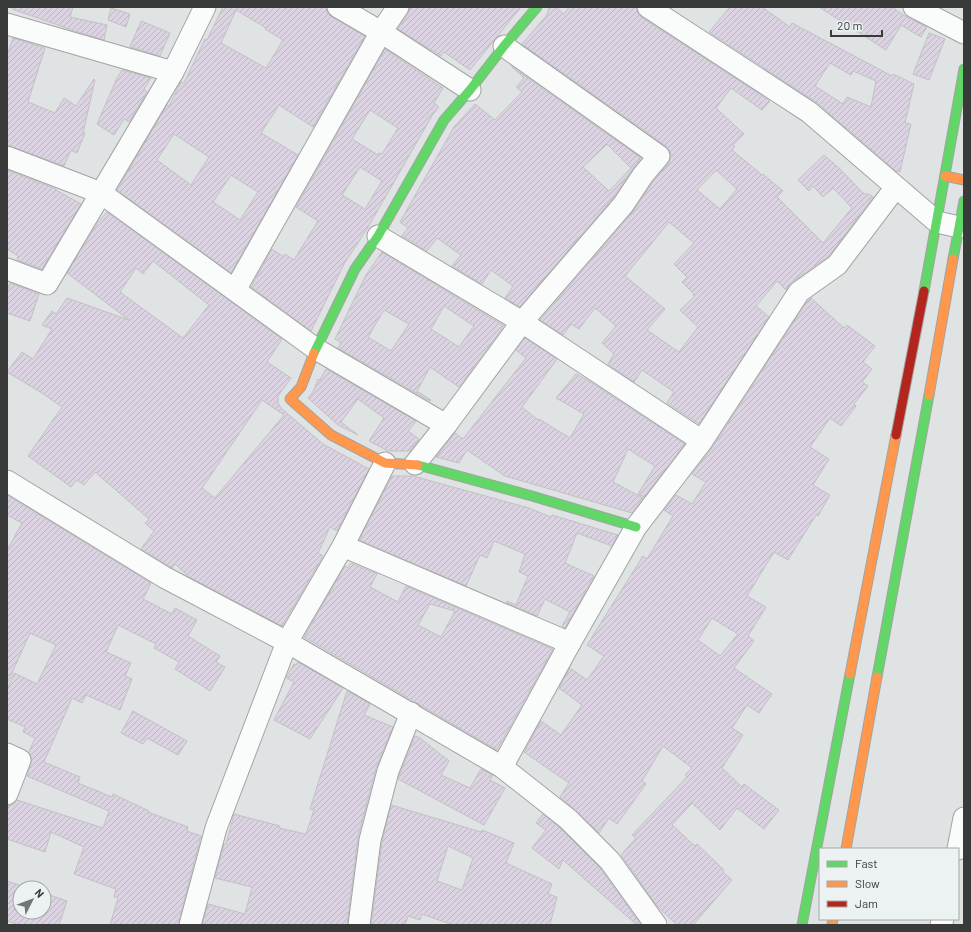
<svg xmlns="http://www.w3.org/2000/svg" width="971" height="932" viewBox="0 0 971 932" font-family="Barlow,sans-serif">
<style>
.building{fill:url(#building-hatch);stroke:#c1c1c3;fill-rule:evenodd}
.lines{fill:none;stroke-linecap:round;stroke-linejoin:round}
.street-casing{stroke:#a2a4a4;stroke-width:23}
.fast-casing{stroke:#a2a4a4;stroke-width:11}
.slow-casing{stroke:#a2a4a4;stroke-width:11}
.jam-casing{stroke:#a2a4a4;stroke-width:11}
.street{stroke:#fafbfb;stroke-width:21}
.fast{stroke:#63d668;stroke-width:9}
.slow{stroke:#ff974d;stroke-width:9}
.jam{stroke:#b3261e;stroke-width:9}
</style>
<defs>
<pattern id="building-hatch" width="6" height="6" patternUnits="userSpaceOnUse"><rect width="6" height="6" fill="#dcd3e2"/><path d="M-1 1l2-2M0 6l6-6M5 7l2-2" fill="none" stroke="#beb6c3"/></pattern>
</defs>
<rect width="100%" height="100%" fill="#e0e3e3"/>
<g class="building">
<path d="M 13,7 L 73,7 L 70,17 L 107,25 L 104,40 L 75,31 L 12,9 Z"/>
<path d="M 223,7 L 326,7 L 327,13 L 332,17 L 365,36 L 313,127 L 279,105 L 261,133 L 298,155 L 231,273 L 117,190 L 167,105 L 169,106 L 181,82 L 184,83 L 205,39 L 207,40 ZM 236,10 L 266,28 L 265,29 L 283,40 L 266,68 L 221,43 ZM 174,134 L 209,157 L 191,185 L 157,160 ZM 231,175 L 258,192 L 240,220 L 213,202 Z"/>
<path d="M 410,7 L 521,7 L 470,70 L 444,52 L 441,56 L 398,29 L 408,14 Z"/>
<path d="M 549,7 L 556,7 L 564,14 L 569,7 L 636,7 L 638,13 L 641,17 L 770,101 L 762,110 L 731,88 L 716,108 L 744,134 L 733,145 L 735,147 L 732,150 L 762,175 L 763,174 L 783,191 L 777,197 L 823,243 L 852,208 L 833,188 L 823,197 L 813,186 L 809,191 L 798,180 L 824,155 L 840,169 L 864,194 L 869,194 L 873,197 L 829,256 L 792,282 L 786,290 L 777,281 L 756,306 L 769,317 L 699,424 L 667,403 L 674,392 L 642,370 L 634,382 L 608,364 L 614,354 L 602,343 L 616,326 L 595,308 L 579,329 L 571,324 L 563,335 L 540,320 L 632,213 L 653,182 L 668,164 L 671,157 L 670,151 L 666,146 L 522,44 L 547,15 ZM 716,170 L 737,189 L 720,209 L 697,190 ZM 669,222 L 694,243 L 674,264 L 687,277 L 682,282 L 694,294 L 693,295 L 694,297 L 680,310 L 698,327 L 679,352 L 647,330 L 665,309 L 625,276 Z"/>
<path d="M 730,7 L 762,7 L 790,27 L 792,23 L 892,76 L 893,74 L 914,84 L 905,123 L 911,124 L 900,172 L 896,171 L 816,102 L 709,32 ZM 830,63 L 851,75 L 853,71 L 876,81 L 871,107 L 847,97 L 843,104 L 815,86 Z"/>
<path d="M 819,7 L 892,7 L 908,18 L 927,27 L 921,37 L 901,25 L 886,50 Z"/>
<path d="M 111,8 L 130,14 L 126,27 L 108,20 Z"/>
<path d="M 141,21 L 170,33 L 160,56 L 130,47 Z"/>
<path d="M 929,33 L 945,39 L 929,80 L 913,74 Z"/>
<path d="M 13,38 L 45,48 L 28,102 L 55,113 L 64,98 L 76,106 L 94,79 L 95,80 L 83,133 L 85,133 L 77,153 L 71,150 L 64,166 L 7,145 L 7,56 Z"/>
<path d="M 385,49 L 443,88 L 434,103 L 439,107 L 433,114 L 367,229 L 344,264 L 311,331 L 251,287 L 272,249 L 284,257 L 285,254 L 294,260 L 318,221 L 296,207 ZM 370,110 L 398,128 L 382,154 L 379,153 L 378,155 L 352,139 ZM 360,167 L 382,181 L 365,209 L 342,195 Z"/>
<path d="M 511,66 L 641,158 L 633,168 L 613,198 L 520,307 L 505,298 L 513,286 L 491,270 L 482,284 L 452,266 L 461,255 L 437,238 L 427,251 L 402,236 L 408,228 L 400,222 L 454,127 L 475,104 L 495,120 L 522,92 L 516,87 L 524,78 ZM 607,144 L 631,168 L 609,191 L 583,167 Z"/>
<path d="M 122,70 L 151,78 L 144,89 L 147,92 L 129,122 L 124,119 L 114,135 L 97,124 L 117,78 Z"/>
<path d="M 7,170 L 56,189 L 56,190 L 81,204 L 42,269 L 17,260 L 18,256 L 7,249 Z"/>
<path d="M 107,212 L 282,339 L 267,362 L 291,378 L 278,396 L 278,403 L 281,408 L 323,444 L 369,469 L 337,531 L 330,527 L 318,553 L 323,556 L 282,626 L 189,577 L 175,564 L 172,568 L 141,549 L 154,531 L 145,523 L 149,519 L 95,472 L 84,485 L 77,480 L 71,487 L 28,456 L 62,407 L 42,393 L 7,372 L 22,352 L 33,359 L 52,329 L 42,325 L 52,311 L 56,314 L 67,298 L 129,320 L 67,273 L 98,222 ZM 153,261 L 209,305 L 183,338 L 120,292 L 136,268 L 143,274 ZM 262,400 L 284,415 L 215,498 L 202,488 Z"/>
<path d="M 382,252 L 504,326 L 459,387 L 430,367 L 417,391 L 431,400 L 430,401 L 338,348 L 341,343 L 335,339 L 366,275 ZM 444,306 L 474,326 L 459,347 L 431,329 ZM 384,310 L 409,324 L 391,351 L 368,337 Z"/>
<path d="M 10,283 L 39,294 L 30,321 L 7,313 L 7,292 Z"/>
<path d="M 811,298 L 844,328 L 847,325 L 875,346 L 863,362 L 872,369 L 862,382 L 868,386 L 854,404 L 856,406 L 841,426 L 830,418 L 810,447 L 829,459 L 813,485 L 830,495 L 818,516 L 816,515 L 788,560 L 774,552 L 747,596 L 766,607 L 748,636 L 754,641 L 734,668 L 772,694 L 759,713 L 747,705 L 732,728 L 743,735 L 722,768 L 742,787 L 744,784 L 779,810 L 764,829 L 737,808 L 720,830 L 692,803 L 672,825 L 695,846 L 697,844 L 724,870 L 723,872 L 732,880 L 693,925 L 677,925 L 657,906 L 621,855 L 636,838 L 632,835 L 687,777 L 685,775 L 692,768 L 663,746 L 642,781 L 646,784 L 617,824 L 609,818 L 599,833 L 576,811 L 560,797 L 569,783 L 524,752 L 541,721 L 561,735 L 582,705 L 559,688 L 570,668 L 587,680 L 604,656 L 587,645 L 643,556 L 647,559 L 673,516 L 664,510 L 676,495 L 692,504 L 706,482 L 692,474 L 712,448 L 806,303 ZM 712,618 L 738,634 L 720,656 L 698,640 Z"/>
<path d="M 525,338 L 557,359 L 522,407 L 538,420 L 539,419 L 570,438 L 584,414 L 556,398 L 576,374 L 589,381 L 685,444 L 644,497 L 638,494 L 655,466 L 628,449 L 613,482 L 643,498 L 632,513 L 505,476 L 467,450 L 459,463 L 436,457 L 455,433 L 463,439 L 526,358 L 516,350 Z"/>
<path d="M 326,369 L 416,421 L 408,431 L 419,439 L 410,451 L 388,451 L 369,441 L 384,418 L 358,399 L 341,422 L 358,435 L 338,425 L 308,398 L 313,392 L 318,379 L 320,380 Z"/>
<path d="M 392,476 L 413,476 L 529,508 L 551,517 L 552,515 L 618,535 L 612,546 L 577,533 L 565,563 L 594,576 L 565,628 L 562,626 L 570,612 L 545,599 L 537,616 L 507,603 L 507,601 L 516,605 L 528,576 L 519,572 L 525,554 L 494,541 L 487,558 L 480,555 L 466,586 L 359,540 Z"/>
<path d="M 7,495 L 151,583 L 143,599 L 172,614 L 175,608 L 197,620 L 188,636 L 220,656 L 216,662 L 225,667 L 210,691 L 175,669 L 179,662 L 154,648 L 156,644 L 118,625 L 106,652 L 131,663 L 125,676 L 132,679 L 120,710 L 86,695 L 82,703 L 72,698 L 44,762 L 80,777 L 78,783 L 112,797 L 113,794 L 149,811 L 148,812 L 188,827 L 187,831 L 201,836 L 178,925 L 110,925 L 118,898 L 114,897 L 116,889 L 74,874 L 84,847 L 51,832 L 45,852 L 7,839 L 7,806 L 14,804 L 17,800 L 103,828 L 109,811 L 27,776 L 32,759 L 29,752 L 35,738 L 23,732 L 25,727 L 7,719 L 7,690 L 14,673 L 37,684 L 56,645 L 30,633 L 7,684 L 7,550 L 22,523 L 7,515 Z"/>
<path d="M 351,563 L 377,574 L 370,587 L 398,602 L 406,586 L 553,649 L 497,750 L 304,637 L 345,566 L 348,568 ZM 430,604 L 455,611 L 441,637 L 418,625 Z"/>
<path d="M 298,662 L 343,688 L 310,739 L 274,720 L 294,682 L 286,678 L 294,664 L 296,665 Z"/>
<path d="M 347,691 L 370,704 L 364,715 L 393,727 L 376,768 L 358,837 L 347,925 L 202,925 L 208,904 L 245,914 L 252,887 L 215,878 L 224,844 L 226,844 L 234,814 L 280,826 L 279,828 L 306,834 L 314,810 L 310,809 Z"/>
<path d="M 133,711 L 187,741 L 178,755 L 147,738 L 143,744 L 121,733 Z"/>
<path d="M 415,736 L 420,738 L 449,761 L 441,775 L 470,788 L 481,769 L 493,775 L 490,780 L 505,788 L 484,825 L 398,779 Z"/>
<path d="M 391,805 L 481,832 L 482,830 L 514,843 L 506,863 L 552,884 L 548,894 L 557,897 L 550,925 L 453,925 L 422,914 L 420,920 L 408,916 L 405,925 L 371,925 L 382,842 ZM 448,846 L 473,858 L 462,890 L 437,881 Z"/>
<path d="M 543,814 L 560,828 L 601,869 L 641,925 L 637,925 L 563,860 L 559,869 L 532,848 L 546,830 L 536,823 Z"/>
<path d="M 7,881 L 28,888 L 20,888 L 20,912 L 44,912 L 44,893 L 67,901 L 59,925 L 20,925 L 7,921 Z"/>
</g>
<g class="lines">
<g class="street-casing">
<g id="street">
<path d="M 338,7 L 381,32 L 470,90"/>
<path d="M 648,7 L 809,112 L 937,222 L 959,227"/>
<path d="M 914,7 L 964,33"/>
<path d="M 7,24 L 173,72"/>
<path d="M 7,157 L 101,193 L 316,349 L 446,425"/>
<path d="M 378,236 L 522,322 L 702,441"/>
<path d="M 7,269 L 47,284 L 173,72 L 205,7"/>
<path d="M 235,290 L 381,32 L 398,7"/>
<path d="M 415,464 L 446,425 L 522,322 L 623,205 L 643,175 L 659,156 L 504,46"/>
<path d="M 7,481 L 164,577 L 287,642 L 502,767 L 568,819 L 610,861 L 656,925"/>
<path d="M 343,546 L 570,643"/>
<path d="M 7,754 L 20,760 L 7,794"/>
<path d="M 502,767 L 570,643 L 636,527 L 702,441 L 799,292 L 837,265 L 896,187"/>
<path d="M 958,849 L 964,818"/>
<path d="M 190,925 L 216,828 L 287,642 L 343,546 L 385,463"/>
<path d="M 359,925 L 370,840 L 388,771 L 411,713"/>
<path d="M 941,925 L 943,919"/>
</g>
</g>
<g class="fast-casing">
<g id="fast">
<path d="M 953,259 L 964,201"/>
<path d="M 924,291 L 964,69"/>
<path d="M 314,353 L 355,269 L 378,236 L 444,120 L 470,90 L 504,46 L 537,7"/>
<path d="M 418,465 L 532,496 L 636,527"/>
<path d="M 877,677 L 929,395"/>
<path d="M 802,925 L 850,674"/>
</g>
</g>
<g class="slow-casing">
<g id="slow">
<path d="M 945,176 L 964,180"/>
<path d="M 314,353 L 301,387 L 290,399 L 331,435 L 385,463 L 418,465"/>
<path d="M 929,395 L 953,259"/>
<path d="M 850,674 L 896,435"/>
<path d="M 846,849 L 877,677"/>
<path d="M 832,925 L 833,919"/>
</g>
</g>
<g class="jam-casing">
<path id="jam" d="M 896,435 L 924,291"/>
</g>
<use href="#street" class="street"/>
<use href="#fast" class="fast"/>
<use href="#slow" class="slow"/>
<use href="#jam" class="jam"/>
</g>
<rect width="971" height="932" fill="none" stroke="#393b3b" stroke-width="16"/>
<rect x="819" y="848" width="140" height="72" fill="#ecf1f1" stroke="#a4a8a8"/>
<rect x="827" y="861" width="20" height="6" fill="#63d668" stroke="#a4a8a8"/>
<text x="855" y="868" font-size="12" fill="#393b3b">Fast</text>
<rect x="827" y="881" width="20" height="6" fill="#ff974d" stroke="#a4a8a8"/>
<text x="855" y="888" font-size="12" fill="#393b3b">Slow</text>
<rect x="827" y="901" width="20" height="6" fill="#b3261e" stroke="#a4a8a8"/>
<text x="855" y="908" font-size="12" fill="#393b3b">Jam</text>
<g transform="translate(32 900) rotate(48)"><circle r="19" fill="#ecf1f1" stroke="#a4a8a8"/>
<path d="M0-3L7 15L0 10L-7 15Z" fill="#737676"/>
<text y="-6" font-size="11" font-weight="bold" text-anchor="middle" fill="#393b3b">N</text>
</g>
<path d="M831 30v6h51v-6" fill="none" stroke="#393b3b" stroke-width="2"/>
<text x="837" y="30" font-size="12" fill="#393b3b" stroke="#ecf1f1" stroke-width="3" paint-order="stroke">20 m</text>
</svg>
